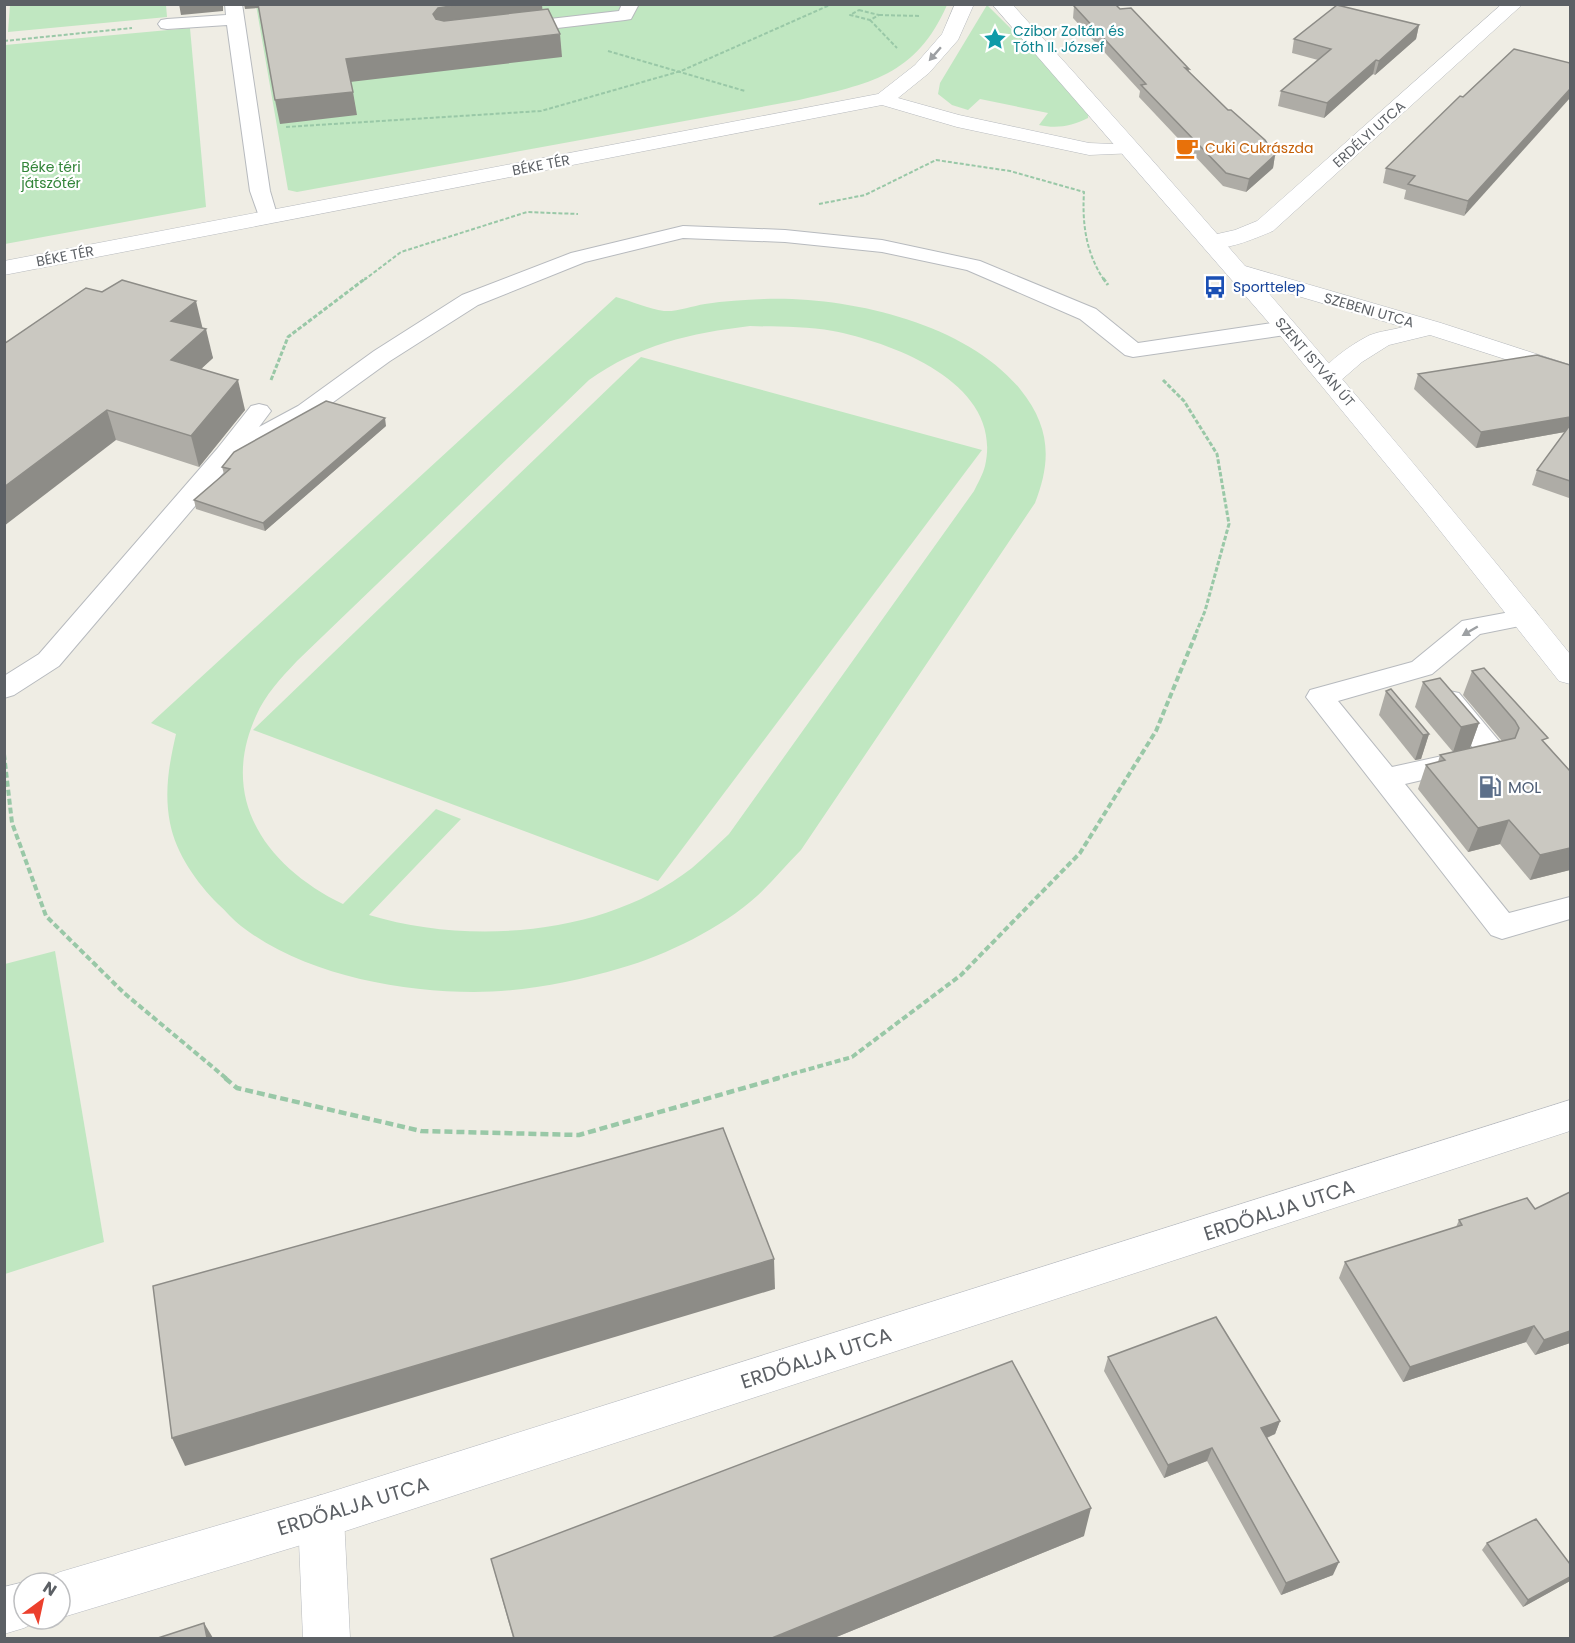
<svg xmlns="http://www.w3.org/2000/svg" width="1575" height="1643" viewBox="0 0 1575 1643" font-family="Poppins,sans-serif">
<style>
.green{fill:#c0e7c1;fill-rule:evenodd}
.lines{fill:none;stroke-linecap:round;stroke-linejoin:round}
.lane-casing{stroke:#b7babe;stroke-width:2}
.street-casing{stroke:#b7babe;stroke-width:1}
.secondary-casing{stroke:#b8bbc1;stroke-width:1}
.path-far3{stroke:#99c8a7;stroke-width:2;stroke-dasharray:4 2;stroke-linecap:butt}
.path-far2{stroke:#99c8a7;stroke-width:3;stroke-dasharray:4.5 2;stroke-linecap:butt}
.path-far1{stroke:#99c8a7;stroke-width:4;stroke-dasharray:6 3;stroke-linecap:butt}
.path{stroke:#99c8a7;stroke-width:4.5;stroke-dasharray:8 4;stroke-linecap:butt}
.lane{fill:#fff;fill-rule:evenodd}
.street{fill:#fff;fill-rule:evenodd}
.secondary{fill:#fff;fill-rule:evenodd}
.wall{fill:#aeaca6}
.shaded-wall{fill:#8d8c87}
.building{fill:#cac8c1;stroke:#8d8c87;stroke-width:1.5}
.oneway{fill:#9da0a3}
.labels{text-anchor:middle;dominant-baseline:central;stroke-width:4.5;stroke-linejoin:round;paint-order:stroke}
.far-culture-label{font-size:14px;fill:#0d838f;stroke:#fff;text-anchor:start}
.far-street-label{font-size:14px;fill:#5c6065;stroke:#fff}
.far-food-label{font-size:14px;fill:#c56008;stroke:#fff;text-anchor:start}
.far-park-label{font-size:14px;fill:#338539;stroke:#fff}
.far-transit-label{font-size:14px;fill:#164399;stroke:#fff;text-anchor:start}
.service-label{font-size:16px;fill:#4e5e75;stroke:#fff;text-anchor:start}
.near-street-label{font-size:20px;fill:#5c6065;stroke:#fff}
</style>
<rect width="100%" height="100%" fill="#efede4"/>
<g class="green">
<path d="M 10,5 L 166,5 L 167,17 L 8,32 Z"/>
<path d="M 256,5 L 947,5 C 916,76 869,84 799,100 L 297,192 L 288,190 Z"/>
<path d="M 987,5 L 1089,106 L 1088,118 C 1072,126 1057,129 1039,125 L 1048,113 L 980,99 L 968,110 L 952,105 L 938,94 L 940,83 Z"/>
<path d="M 190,28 L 206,207 L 5,244 L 5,45 Z"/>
<path d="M 616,297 C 631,301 649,309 664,311 C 677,312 692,306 705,304 C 724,301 744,300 764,299 C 846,296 965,322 1020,389 C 1050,426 1052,460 1035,503 L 801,850 C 786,865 772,882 757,896 C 723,927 665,956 621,968 C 574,982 523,992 474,992 C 397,992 303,974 241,926 C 233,920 226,911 218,904 C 197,883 176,854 170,823 C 164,791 169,765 176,734 L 151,723 ZM 750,326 C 777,327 806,326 833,331 C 894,343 1004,384 985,466 C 983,474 978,483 974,491 L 729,834 C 717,845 705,857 692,868 C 606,935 472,946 369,915 L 461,819 L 436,809 L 343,904 C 267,867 218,800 256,716 C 265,695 281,678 297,661 L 589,380 C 638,345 691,333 750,326 Z"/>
<path d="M 641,357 L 982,450 L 658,881 L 253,730 Z"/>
<path d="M 55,951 L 104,1242 L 5,1274 L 5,964 Z"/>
</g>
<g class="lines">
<g class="lane-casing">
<g id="lane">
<path d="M 225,4 L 242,4 L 270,191 L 278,218 L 275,222 L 261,222 L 250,191 L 227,25 L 167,29 L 161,28 L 158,24 L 161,20 L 167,19 L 226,15 Z"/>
<path d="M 622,4 L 639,4 L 631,19 L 625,20 L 515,33 L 509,32 L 506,28 L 509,24 L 515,23 L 619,11 Z"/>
<path d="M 683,226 L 785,230 L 882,240 L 980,261 L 1096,309 L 1138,343 L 1285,321 L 1293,323 L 1296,328 L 1293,333 L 1285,335 L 1133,357 L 1125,355 L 1080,319 L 967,270 L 882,252 L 785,242 L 683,238 L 585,262 L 478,305 L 390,361 L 314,416 L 235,459 L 59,666 L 14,695 L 4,698 L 4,676 L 39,654 L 217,449 L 251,406 L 259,404 L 267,406 L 271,411 L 259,427 L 298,406 L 374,351 L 462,295 L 571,253 Z"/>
<path d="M 1526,609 L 1535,611 L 1539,617 L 1535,623 L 1480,634 L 1432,674 L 1338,701 L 1392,767 L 1474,749 L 1435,700 L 1439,693 L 1449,691 L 1459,693 L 1504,747 L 1508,754 L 1504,761 L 1405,784 L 1509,913 L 1570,897 L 1570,919 L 1502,939 L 1491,935 L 1306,697 L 1310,690 L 1412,662 L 1462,621 Z"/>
</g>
</g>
<g class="street-casing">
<g id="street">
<path d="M 955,4 L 974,4 L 958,40 L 929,73 L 898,98 L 959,115 L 1089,143 L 1136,145 L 1140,149 L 1136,153 L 1089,155 L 957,127 L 882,105 L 4,275 L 4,261 L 878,94 L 915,65 L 942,34 Z"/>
<path d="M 1502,4 L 1523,4 L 1273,231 C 1253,239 1225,252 1204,247 L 1201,242 L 1204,237 L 1235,230 L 1257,221 Z"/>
<path d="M 1238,264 L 1441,323 L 1570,365 L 1570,380 L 1430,335 L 1389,345 L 1362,362 L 1339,382 L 1330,385 L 1321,382 L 1317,377 C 1329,360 1352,344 1370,335 C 1380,331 1393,330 1403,327 L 1230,276 L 1226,271 L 1230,266 Z"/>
<path d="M 321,1495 L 337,1502 L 344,1517 L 350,1638 L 303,1638 L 298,1517 L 305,1502 Z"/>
</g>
</g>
<g class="secondary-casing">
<g id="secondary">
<path d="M 992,4 L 1012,4 C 1205,216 1391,432 1570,654 L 1570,684 L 1559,681 L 1423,509 L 1283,339 Z"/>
<path d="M 1570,1100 L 1570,1131 L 321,1539 L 60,1618 L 60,1583 L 42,1583 L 44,1579 L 60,1572 L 321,1495 Z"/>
<path d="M 24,1582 L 27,1583 L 24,1583 L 24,1619 L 42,1619 L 24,1628 L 4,1634 L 4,1587 Z"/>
</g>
</g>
<g class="path-far3">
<path d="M 859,10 L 879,15 L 870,20 L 850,15 Z"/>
<path d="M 879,15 L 921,16"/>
<path d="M 870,20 L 897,48"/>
<path d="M 4,41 L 132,28"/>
<path d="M 608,51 L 745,91"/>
<path d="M 286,127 L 541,111 L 681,71 L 832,4"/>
<path d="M 819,204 L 865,195 L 936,160 L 1010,171 L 1084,192 C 1082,224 1086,253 1104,280"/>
<path d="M 364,280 L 401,252 L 527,212 L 578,214"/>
</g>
<g class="path-far2">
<path d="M 1103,278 L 1108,285"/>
<path d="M 271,380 L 288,337 L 366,278"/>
<path d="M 1163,380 L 1184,401 L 1217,454 L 1229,524 L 1205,611 L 1196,633"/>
</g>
<g class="path-far1">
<path d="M 4,754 L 12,823 L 46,916 L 124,993 L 227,1079"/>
<path d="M 774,1079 L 852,1057 L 961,975 L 1080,853 L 1156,731 L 1197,631"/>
</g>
<path class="path" d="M 225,1078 L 237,1088 L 421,1131 L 579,1135 L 779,1078"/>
<use href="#lane" class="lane"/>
<use href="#street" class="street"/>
<use href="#secondary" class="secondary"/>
</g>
<g class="wall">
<path d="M 1074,6 L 1189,69 L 1189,72 L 1275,155 L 1273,168 L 1246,192 L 1223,186 L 1139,97 L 1140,91 L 1073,18 Z"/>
<path d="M 1419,25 L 1416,39 L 1375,75 L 1373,74 L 1324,118 L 1278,106 L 1281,91 L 1318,60 L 1292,53 L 1294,39 Z"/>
<path d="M 1514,49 L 1464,216 L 1404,199 L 1406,190 L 1383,183 L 1386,168 Z"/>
<path d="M 202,328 L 213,358 L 201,369 L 245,410 L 199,467 L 116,440 L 4,344 Z"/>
<path d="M 1570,365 L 1570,496 L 1569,498 L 1532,485 L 1537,470 L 1565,432 L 1476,448 L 1414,389 L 1418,374 Z"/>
<path d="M 386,426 L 265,531 L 196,509 L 194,500 L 224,474 L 222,467 Z"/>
<path d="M 1472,671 L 1546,744 L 1570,771 L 1570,870 L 1530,880 L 1500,844 L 1468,852 L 1418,789 L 1426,765 L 1438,762 L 1440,755 L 1502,741 L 1463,695 Z"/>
<path d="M 1423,682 L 1479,723 L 1470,748 L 1453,752 L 1415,707 Z"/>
<path d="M 1386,691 L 1429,734 L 1421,759 L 1415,760 L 1379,715 Z"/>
<path d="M 1459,1220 L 1570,1343 L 1535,1355 L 1526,1342 L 1403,1382 L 1339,1278 L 1345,1262 L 1456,1227 Z"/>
<path d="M 1108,1357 L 1280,1421 L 1275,1434 L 1267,1438 L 1333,1575 L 1281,1595 L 1207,1461 L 1164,1478 L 1104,1371 Z"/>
<path d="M 1084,1536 L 834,1638 L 513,1638 L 491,1559 Z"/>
<path d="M 1487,1543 L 1570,1564 L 1570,1581 L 1523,1607 L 1482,1550 Z"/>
</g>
<g class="shaded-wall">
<path d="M 179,4 L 223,4 L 223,11 L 181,15 Z"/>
<path d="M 244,4 L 259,4 L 259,8 L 245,9 Z"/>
<path d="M 464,4 L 542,4 L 543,18 L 441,30 L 433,14 L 438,8 Z"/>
<path d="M 1419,25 L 1416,39 L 1375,75 L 1379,61 Z"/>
<path d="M 560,34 L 562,57 L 350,82 L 346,59 Z"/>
<path d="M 1376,60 L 1373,74 L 1324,118 L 1327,103 Z"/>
<path d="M 1570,89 L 1570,98 L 1464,216 L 1468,201 Z"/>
<path d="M 353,92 L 357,115 L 280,124 L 275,100 Z"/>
<path d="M 1275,155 L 1273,168 L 1246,192 L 1249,179 Z"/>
<path d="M 196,301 L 203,330 L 171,321 Z"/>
<path d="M 206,329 L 213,358 L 179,389 L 171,360 Z"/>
<path d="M 238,380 L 245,410 L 199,467 L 191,436 Z"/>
<path d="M 107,410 L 116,440 L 4,526 L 4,487 Z"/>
<path d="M 1570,417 L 1570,431 L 1476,448 L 1481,432 Z"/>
<path d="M 385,418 L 386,426 L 265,531 L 263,523 Z"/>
<path d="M 1479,723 L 1470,748 L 1453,752 L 1461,727 Z"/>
<path d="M 1429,734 L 1421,759 L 1415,760 L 1423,735 Z"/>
<path d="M 1509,820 L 1500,844 L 1468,852 L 1478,828 Z"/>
<path d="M 1570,848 L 1570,870 L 1530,880 L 1540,855 Z"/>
<path d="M 774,1259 L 775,1289 L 185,1466 L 172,1438 Z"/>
<path d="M 1534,1326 L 1526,1342 L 1403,1382 L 1410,1367 Z"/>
<path d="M 1570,1331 L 1570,1343 L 1535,1355 L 1544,1340 Z"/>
<path d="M 1280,1421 L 1275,1434 L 1256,1442 L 1261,1428 Z"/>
<path d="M 1212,1448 L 1207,1461 L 1164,1478 L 1168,1465 Z"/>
<path d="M 1091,1508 L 1084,1536 L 834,1638 L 772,1638 Z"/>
<path d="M 1339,1562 L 1333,1575 L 1281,1595 L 1286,1583 Z"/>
<path d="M 1570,1577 L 1570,1581 L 1523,1607 L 1528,1600 Z"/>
<path d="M 204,1623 L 213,1638 L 207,1638 Z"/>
</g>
<g class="building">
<path d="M 258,4 L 464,4 L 438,8 L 433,14 L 436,19 L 444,21 L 548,9 L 560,34 L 346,59 L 353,92 L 275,100 Z"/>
<path d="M 1076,4 L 1115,4 L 1120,9 L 1131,8 L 1189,69 L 1185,68 L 1228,110 L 1231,110 L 1265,140 L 1275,155 L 1249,179 L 1226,173 L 1141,85 L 1146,84 L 1074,6 Z"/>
<path d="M 1337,5 L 1419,25 L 1379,61 L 1376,60 L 1327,103 L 1281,91 L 1331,49 L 1294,39 Z"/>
<path d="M 1514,49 L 1570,63 L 1570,89 L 1468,201 L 1408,184 L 1415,176 L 1386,168 L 1460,96 L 1463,97 Z"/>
<path d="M 122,280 L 196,301 L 171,321 L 206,329 L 171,360 L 238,380 L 191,436 L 107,410 L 4,487 L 4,344 L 86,288 L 102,292 Z"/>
<path d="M 1537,355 L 1570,365 L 1570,417 L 1481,432 L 1418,374 Z"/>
<path d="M 326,401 L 385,418 L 263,523 L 194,500 L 230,469 L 222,467 L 234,452 Z"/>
<path d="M 1570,425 L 1570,481 L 1537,470 Z"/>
<path d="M 1484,668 L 1548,738 L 1542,740 L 1570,771 L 1570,848 L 1540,855 L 1509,820 L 1478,828 L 1426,765 L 1445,760 L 1440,755 L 1515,738 L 1519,728 L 1515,721 L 1472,671 Z"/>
<path d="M 1440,678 L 1479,723 L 1461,727 L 1423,682 Z"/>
<path d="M 1391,689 L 1429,734 L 1423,735 L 1386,691 Z"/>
<path d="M 723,1128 L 774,1259 L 172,1438 L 153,1286 Z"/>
<path d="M 1570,1192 L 1570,1331 L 1544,1340 L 1534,1326 L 1410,1367 L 1345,1262 L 1462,1225 L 1459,1220 L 1527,1198 L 1535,1209 Z"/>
<path d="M 1216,1317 L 1280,1421 L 1261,1428 L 1339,1562 L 1286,1583 L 1212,1448 L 1168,1465 L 1108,1357 Z"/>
<path d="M 1012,1361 L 1091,1508 L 772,1638 L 514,1638 L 491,1559 Z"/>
<path d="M 1536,1519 L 1570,1564 L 1570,1577 L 1528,1600 L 1487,1543 Z"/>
<path d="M 204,1623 L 207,1638 L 158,1638 Z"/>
</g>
<defs><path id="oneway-solid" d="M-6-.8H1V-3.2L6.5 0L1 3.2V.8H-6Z" transform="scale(1.5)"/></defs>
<g class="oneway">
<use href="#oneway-solid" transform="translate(935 54) rotate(131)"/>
<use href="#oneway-solid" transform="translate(1470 631) rotate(150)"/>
</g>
<defs>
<g id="sight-bare" transform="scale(1.8)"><path d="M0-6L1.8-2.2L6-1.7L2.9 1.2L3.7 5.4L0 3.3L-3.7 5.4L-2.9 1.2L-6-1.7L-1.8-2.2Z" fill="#0f9aa8" stroke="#fff" stroke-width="2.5" paint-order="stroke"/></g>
<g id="cafe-bare" transform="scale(1.8)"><path d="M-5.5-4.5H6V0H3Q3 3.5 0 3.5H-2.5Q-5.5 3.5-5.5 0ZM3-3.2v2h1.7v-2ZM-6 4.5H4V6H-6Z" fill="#e8710a" stroke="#fff" stroke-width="2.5" paint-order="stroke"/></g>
<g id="bus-bare" transform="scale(1.8)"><path d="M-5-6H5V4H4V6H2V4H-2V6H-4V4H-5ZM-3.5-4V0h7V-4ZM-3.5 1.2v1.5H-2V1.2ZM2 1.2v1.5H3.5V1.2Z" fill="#1a4fb4" stroke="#fff" stroke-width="2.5" paint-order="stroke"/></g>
<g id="fuel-bare" transform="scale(1.8)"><path d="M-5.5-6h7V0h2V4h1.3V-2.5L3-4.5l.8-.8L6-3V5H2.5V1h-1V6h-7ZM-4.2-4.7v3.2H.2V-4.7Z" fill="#5c6f8a" stroke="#fff" stroke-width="2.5" paint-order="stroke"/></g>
</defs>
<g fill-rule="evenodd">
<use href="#sight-bare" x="995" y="39"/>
<use href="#cafe-bare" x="1187" y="148"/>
<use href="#bus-bare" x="1215" y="287"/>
<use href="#fuel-bare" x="1490" y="787"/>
</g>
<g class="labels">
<g class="far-culture-label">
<text x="1013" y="31">Czibor Zoltán és<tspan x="1013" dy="16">Tóth II. József</tspan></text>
</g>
<g class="far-street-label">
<text transform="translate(1369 134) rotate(-42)">ERDÉLYI UTCA</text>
<text transform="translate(541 165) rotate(-11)">BÉKE TÉR</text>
<text transform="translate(65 256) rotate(-11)">BÉKE TÉR</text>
<text transform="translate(1369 310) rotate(16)">SZEBENI UTCA</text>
<text transform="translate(1315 362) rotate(49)">SZENT ISTVÁN ÚT</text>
</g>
<g class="far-food-label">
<text x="1205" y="148">Cuki Cukrászda</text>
</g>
<g class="far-park-label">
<text x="51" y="167">Béke téri<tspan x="51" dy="16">játszótér</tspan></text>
</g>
<g class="far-transit-label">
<text x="1233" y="287">Sporttelep</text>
</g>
<g class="service-label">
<text x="1508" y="787">MOL</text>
</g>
<g class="near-street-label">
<text transform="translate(1279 1210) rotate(-18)">ERDŐALJA UTCA</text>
<text transform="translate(816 1358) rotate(-18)">ERDŐALJA UTCA</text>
<text transform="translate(353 1506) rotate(-17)">ERDŐALJA UTCA</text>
</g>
</g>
<rect width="1575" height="1643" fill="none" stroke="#5c6065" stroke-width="12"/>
<g transform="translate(42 1601) rotate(33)"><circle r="28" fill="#ffffff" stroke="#bebfc1" stroke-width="1.5"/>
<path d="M0-4.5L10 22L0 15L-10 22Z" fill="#ec402d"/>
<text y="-9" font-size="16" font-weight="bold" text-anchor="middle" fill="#5c6065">N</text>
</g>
</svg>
